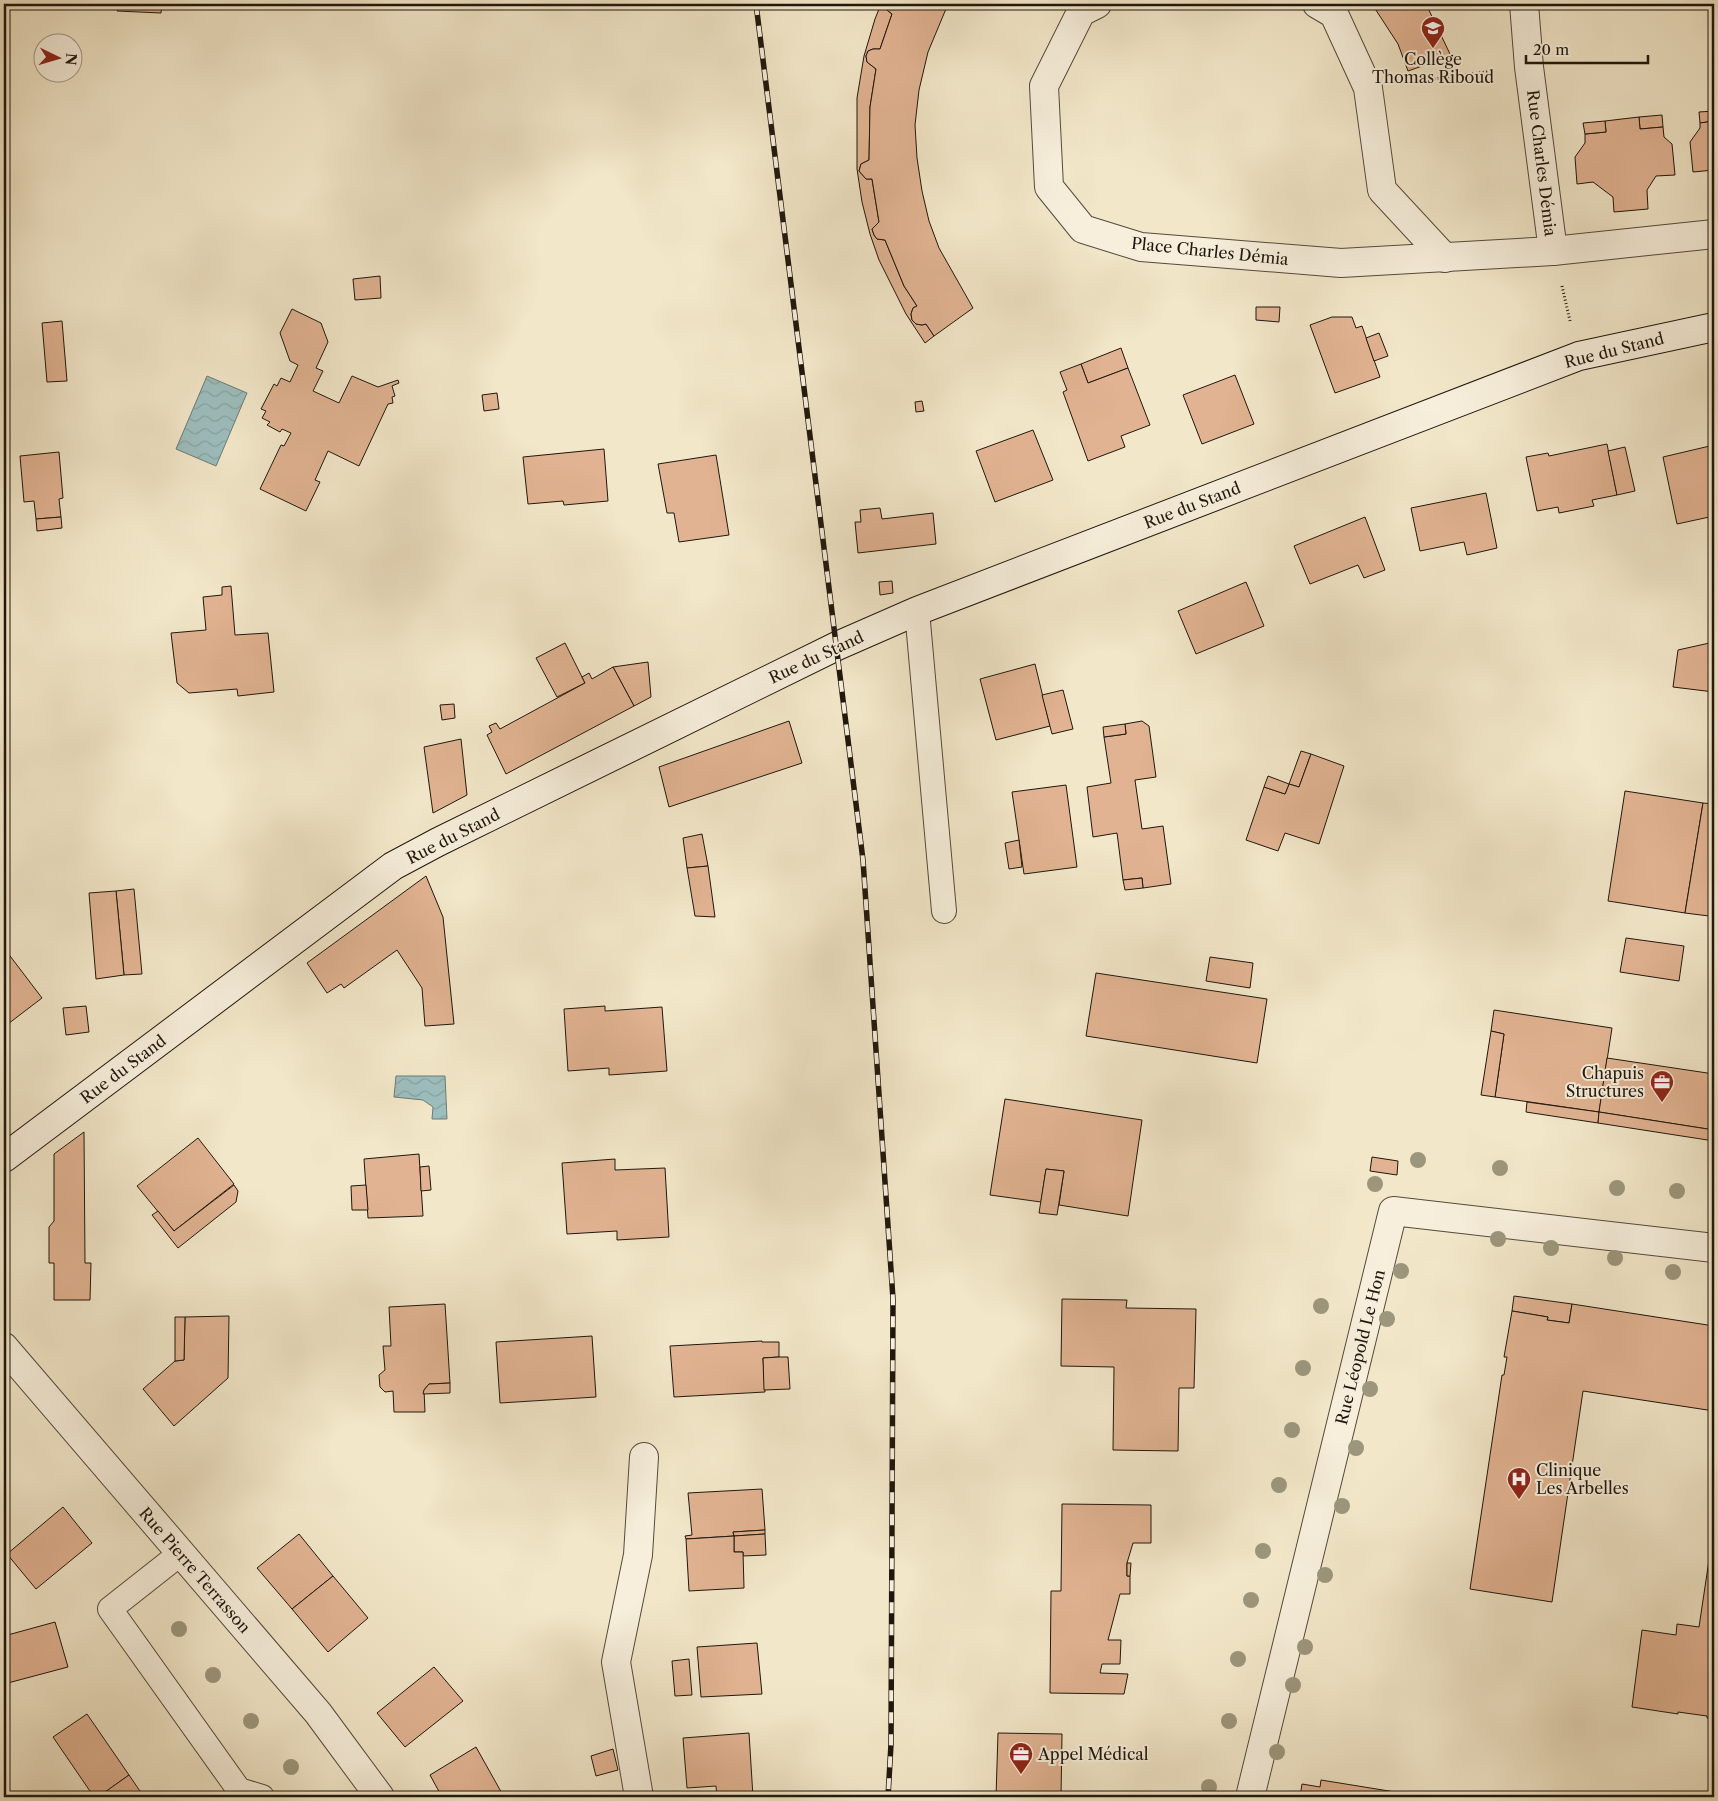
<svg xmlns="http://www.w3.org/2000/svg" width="1718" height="1801" viewBox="0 0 1718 1801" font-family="'Libre Caslon Text',serif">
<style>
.water{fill:url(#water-waves);stroke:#6b7b77}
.building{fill:#e1b392;stroke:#1f170d}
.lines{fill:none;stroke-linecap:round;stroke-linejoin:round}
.lane-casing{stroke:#544b3c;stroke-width:26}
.street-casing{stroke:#544b3c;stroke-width:30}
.secondary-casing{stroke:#1f170d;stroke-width:30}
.path{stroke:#1f170d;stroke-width:3;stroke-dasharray:1 2.5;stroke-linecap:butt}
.lane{stroke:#f7efdc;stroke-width:24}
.street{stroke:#f7efdc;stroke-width:28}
.secondary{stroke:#f7efdc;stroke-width:28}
.rail-casing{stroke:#1f170d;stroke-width:5.5}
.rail{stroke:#f7efdc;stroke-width:4;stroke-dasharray:11;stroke-linecap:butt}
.tree{fill:#9c967c}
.labels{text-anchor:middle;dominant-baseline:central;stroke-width:4;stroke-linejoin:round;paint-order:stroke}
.poi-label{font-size:16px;fill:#1f170d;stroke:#f7efdc;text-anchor:start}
.street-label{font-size:16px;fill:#1f170d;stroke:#f7efdc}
</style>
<defs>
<pattern id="water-waves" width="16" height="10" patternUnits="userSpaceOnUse" patternTransform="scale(1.25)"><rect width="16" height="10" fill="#9dbebe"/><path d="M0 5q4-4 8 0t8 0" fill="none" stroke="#87a3a2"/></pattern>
</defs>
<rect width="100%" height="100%" fill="#f2e7c9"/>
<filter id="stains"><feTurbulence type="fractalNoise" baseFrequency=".004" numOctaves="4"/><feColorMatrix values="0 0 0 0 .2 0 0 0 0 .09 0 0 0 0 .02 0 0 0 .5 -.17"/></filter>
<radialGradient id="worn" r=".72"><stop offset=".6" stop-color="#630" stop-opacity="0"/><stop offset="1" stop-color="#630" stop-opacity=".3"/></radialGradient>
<g class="water">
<path d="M 207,376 L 247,393 L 216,466 L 176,449 Z"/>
<path d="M 396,1076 L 445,1076 L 447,1119 L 432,1119 L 433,1107 L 423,1100 L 394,1097 Z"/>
</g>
<g class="building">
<path d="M 120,4 L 162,4 L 161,13 L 117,11 Z"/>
<path d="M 881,4 L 884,4 L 887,10 L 892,14 L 880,49 L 873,49 L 868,51 L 866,56 L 867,62 L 876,69 L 870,107 L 869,160 L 861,164 L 859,171 L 866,179 L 872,179 L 879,222 L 872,229 L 874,235 L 877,239 L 885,240 L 904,286 L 917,306 L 913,308 L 911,314 L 912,320 L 916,324 L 922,325 L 926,324 L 934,336 L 925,343 L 906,314 L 879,260 L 870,234 L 862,202 L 857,169 L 857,98 L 864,56 L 875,19 Z"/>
<path d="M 884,4 L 948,4 L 928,52 L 919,90 L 915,125 L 917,158 L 922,191 L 929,221 L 939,248 L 973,308 L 934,336 L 926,324 L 922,325 L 916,324 L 912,320 L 911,314 L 913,308 L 917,306 L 904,286 L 885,240 L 877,239 L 874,235 L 872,229 L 879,222 L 872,179 L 866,179 L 859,171 L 861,164 L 869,160 L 870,107 L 876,69 L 867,62 L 866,56 L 868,51 L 873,49 L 880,49 L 892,14 L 887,10 Z"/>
<path d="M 1372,4 L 1426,4 L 1451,56 L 1408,71 L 1398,44 Z"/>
<path d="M 1714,111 L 1714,121 L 1700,123 L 1699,112 Z"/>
<path d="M 1662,115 L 1663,127 L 1640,129 L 1639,117 Z"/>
<path d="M 1639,117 L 1640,129 L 1663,127 L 1664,137 L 1672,144 L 1675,175 L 1656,176 L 1647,190 L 1648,209 L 1614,212 L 1613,197 L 1593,182 L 1577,184 L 1575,157 L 1585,143 L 1585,134 L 1606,132 L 1605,121 Z"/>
<path d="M 1605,121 L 1606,132 L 1585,134 L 1583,123 Z"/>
<path d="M 1714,121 L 1714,170 L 1693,172 L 1690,142 L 1700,128 L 1700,123 Z"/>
<path d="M 380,276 L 381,298 L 355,300 L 353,279 Z"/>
<path d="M 1256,307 L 1280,307 L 1279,322 L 1256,320 Z"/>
<path d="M 292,309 L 321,323 L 328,342 L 316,368 L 323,371 L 313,391 L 339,403 L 352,376 L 378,387 L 398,380 L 399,383 L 392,386 L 395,396 L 392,397 L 393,403 L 388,404 L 359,466 L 328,451 L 315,480 L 320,482 L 306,511 L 260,489 L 281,445 L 284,446 L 291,433 L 282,429 L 280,432 L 267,425 L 270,422 L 262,418 L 266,411 L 261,409 L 274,384 L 277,386 L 281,378 L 290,382 L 298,365 L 290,361 L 280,333 Z"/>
<path d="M 1332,317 L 1352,317 L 1356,328 L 1362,326 L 1380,377 L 1335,393 L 1310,325 Z"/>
<path d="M 62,321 L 67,381 L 47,382 L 42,323 Z"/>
<path d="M 1379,333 L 1388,356 L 1374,361 L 1366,338 Z"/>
<path d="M 1121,348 L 1128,368 L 1088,383 L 1081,364 Z"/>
<path d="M 1081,364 L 1088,383 L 1128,368 L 1150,425 L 1121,436 L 1125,447 L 1088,461 L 1063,392 L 1067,390 L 1060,372 Z"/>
<path d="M 1235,375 L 1254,424 L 1202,444 L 1183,395 Z"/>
<path d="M 497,393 L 499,409 L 484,411 L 482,395 Z"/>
<path d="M 922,401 L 924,411 L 916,412 L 915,402 Z"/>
<path d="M 1033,430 L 1053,480 L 995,502 L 976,451 Z"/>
<path d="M 1607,444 L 1617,495 L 1592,500 L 1594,506 L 1559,513 L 1558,507 L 1537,511 L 1526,457 L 1548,453 L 1549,456 Z"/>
<path d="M 1714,445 L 1714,516 L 1677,524 L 1663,457 Z"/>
<path d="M 1625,447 L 1635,491 L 1617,495 L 1608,451 Z"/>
<path d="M 604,449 L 608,501 L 564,505 L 563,501 L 528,504 L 523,457 Z"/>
<path d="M 59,452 L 63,498 L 59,499 L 61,517 L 36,519 L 34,501 L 24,502 L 20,456 Z"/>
<path d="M 716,455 L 729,535 L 679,542 L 674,513 L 667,513 L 658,464 Z"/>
<path d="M 1486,493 L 1497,548 L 1467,555 L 1464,542 L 1420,551 L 1411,508 Z"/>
<path d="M 880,508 L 882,519 L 933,513 L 936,544 L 858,553 L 855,522 L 861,522 L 860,510 Z"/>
<path d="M 61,517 L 62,528 L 37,531 L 36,519 Z"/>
<path d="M 1365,517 L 1385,570 L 1364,578 L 1358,565 L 1310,584 L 1294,546 Z"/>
<path d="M 892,581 L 893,593 L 880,595 L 879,582 Z"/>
<path d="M 1246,582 L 1264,626 L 1196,654 L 1178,611 Z"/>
<path d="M 231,586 L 235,635 L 268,633 L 274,692 L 238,696 L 237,689 L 189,693 L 177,683 L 171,633 L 206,630 L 203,597 L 222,595 L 222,587 Z"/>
<path d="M 1714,642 L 1714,692 L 1673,687 L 1678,650 Z"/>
<path d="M 565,643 L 585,683 L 557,697 L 536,658 Z"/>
<path d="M 648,662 L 651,697 L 634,706 L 613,667 Z"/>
<path d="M 1035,664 L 1050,726 L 996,740 L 980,679 Z"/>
<path d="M 613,667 L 634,706 L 506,774 L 487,735 L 492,732 L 489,726 L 496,723 L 500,729 L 585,683 L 582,677 L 589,673 L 592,679 Z"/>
<path d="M 1063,690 L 1073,729 L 1052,734 L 1042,695 Z"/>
<path d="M 454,704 L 455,718 L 442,720 L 440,705 Z"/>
<path d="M 789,721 L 802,763 L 669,807 L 659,767 Z"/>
<path d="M 1142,721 L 1149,726 L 1156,777 L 1135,780 L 1142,829 L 1163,826 L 1171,884 L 1143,888 L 1142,878 L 1123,880 L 1117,833 L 1093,837 L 1087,787 L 1111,783 L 1104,737 L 1126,734 L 1125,724 Z"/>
<path d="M 1125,724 L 1126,734 L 1104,737 L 1103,727 Z"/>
<path d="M 461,739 L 467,795 L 433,813 L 424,747 Z"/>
<path d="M 1301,751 L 1311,754 L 1299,787 L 1289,784 Z"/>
<path d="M 1311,754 L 1344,766 L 1319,844 L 1285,833 L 1278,851 L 1246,840 L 1264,787 L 1285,794 L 1289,784 L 1299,787 Z"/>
<path d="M 1268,776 L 1289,784 L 1285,794 L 1264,787 Z"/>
<path d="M 1066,785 L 1077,867 L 1024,874 L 1012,792 Z"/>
<path d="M 1625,791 L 1703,803 L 1685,913 L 1608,901 Z"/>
<path d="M 1703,803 L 1714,804 L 1714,880 L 1709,916 L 1685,913 Z"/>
<path d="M 702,834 L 708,866 L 687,868 L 683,838 Z"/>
<path d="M 1019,840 L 1022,867 L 1009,869 L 1005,843 Z"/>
<path d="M 708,866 L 715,917 L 695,916 L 687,868 Z"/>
<path d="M 426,876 L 443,917 L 454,1024 L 425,1026 L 422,988 L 397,950 L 344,988 L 341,984 L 327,993 L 307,963 Z"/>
<path d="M 1142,878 L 1143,888 L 1125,890 L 1123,880 Z"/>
<path d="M 1714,880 L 1714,917 L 1709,916 Z"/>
<path d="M 134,889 L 142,974 L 124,975 L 116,891 Z"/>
<path d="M 116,891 L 124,975 L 96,979 L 89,893 Z"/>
<path d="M 1626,938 L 1684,946 L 1679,981 L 1620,972 Z"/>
<path d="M 4,948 L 42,998 L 4,1027 Z"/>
<path d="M 1210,957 L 1253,963 L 1250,988 L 1206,981 Z"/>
<path d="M 1096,973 L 1267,999 L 1257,1063 L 1086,1036 Z"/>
<path d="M 86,1006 L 89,1032 L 66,1035 L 63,1008 Z"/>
<path d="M 605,1006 L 605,1011 L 662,1007 L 667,1071 L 609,1075 L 609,1068 L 568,1071 L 564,1009 Z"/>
<path d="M 1494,1010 L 1612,1028 L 1599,1112 L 1495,1097 L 1504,1034 L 1491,1031 Z"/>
<path d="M 1491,1031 L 1504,1034 L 1495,1097 L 1481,1095 Z"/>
<path d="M 1607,1058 L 1714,1074 L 1714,1130 L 1599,1112 Z"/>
<path d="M 1005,1099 L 1142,1120 L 1128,1216 L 1059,1205 L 1064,1171 L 1046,1169 L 1041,1202 L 990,1195 Z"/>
<path d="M 1527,1102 L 1599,1112 L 1598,1123 L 1526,1112 Z"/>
<path d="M 1599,1112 L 1714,1130 L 1714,1141 L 1598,1123 Z"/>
<path d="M 84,1132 L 85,1263 L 91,1263 L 90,1300 L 54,1300 L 54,1263 L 49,1263 L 49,1227 L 54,1221 L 54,1154 Z"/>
<path d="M 198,1138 L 234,1184 L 174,1231 L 137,1186 Z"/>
<path d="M 419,1154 L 423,1216 L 368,1218 L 364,1159 Z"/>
<path d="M 1372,1157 L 1398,1161 L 1397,1175 L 1370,1171 Z"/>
<path d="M 615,1159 L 615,1170 L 665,1168 L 669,1237 L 617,1240 L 617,1231 L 567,1234 L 562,1163 Z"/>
<path d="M 429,1166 L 431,1190 L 421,1191 L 420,1167 Z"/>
<path d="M 1046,1169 L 1064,1171 L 1057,1215 L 1039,1213 Z"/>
<path d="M 234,1185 L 238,1191 L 236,1202 L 178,1248 L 152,1215 L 158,1211 L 174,1231 Z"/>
<path d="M 366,1185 L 368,1210 L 352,1210 L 351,1186 Z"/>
<path d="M 1514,1296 L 1572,1304 L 1569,1323 L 1547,1320 L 1548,1317 L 1512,1311 Z"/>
<path d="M 1062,1299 L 1127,1300 L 1126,1308 L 1196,1309 L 1194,1388 L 1179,1388 L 1178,1451 L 1113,1450 L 1114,1367 L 1061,1366 Z"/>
<path d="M 445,1304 L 450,1383 L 429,1384 L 424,1390 L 425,1412 L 394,1412 L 393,1391 L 385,1392 L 380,1387 L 379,1375 L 385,1370 L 383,1346 L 391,1346 L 389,1307 Z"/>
<path d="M 1572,1304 L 1714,1326 L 1714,1411 L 1583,1391 L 1552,1602 L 1470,1589 L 1502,1375 L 1504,1375 L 1507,1357 L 1504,1357 L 1512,1311 L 1548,1317 L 1547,1320 L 1569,1323 Z"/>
<path d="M 229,1316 L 228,1378 L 174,1426 L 143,1389 L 175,1361 L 184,1360 L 185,1317 Z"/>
<path d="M 175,1317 L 185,1317 L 184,1360 L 175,1361 Z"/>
<path d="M 592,1336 L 596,1397 L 500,1403 L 496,1342 Z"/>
<path d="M 762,1341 L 762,1342 L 779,1342 L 779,1357 L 763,1358 L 765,1392 L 674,1397 L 670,1346 Z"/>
<path d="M 779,1357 L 788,1357 L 790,1389 L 764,1390 L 763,1358 Z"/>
<path d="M 450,1383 L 450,1393 L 423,1394 L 424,1390 L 429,1384 Z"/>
<path d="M 762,1489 L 765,1530 L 733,1532 L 734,1536 L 686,1539 L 685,1536 L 692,1535 L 688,1493 Z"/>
<path d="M 1062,1504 L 1151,1505 L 1151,1543 L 1133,1543 L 1127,1563 L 1127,1576 L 1130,1576 L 1130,1594 L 1120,1594 L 1108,1640 L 1121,1640 L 1120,1664 L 1102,1664 L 1100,1673 L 1128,1674 L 1124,1694 L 1050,1693 L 1051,1591 L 1061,1591 Z"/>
<path d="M 63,1507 L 92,1543 L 36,1589 L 7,1554 Z"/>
<path d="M 765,1530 L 765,1534 L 734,1536 L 733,1532 Z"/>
<path d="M 299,1534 L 333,1576 L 292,1609 L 257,1568 Z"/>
<path d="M 765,1534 L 766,1555 L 743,1556 L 743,1552 L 734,1552 L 734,1536 Z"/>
<path d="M 734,1536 L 734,1552 L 743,1552 L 744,1588 L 689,1591 L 686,1539 Z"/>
<path d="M 1714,1539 L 1714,1719 L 1707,1718 L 1707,1716 L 1678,1712 L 1678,1714 L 1632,1707 L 1642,1630 L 1676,1635 L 1677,1624 L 1699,1627 L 1712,1540 L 1714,1540 Z"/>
<path d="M 1127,1563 L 1131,1563 L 1130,1576 L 1127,1576 Z"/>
<path d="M 333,1576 L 368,1618 L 328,1652 L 292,1609 Z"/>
<path d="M 55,1622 L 68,1667 L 4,1684 L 4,1636 Z"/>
<path d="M 757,1643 L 762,1694 L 701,1697 L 697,1647 Z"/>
<path d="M 689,1659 L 692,1695 L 675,1696 L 672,1661 Z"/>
<path d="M 434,1667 L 463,1701 L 405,1747 L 377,1713 Z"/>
<path d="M 87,1714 L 129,1775 L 98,1797 L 94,1797 L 53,1737 Z"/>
<path d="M 749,1733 L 753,1797 L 717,1797 L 716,1786 L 687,1788 L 683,1738 Z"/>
<path d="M 998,1733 L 1062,1734 L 1061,1797 L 996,1797 Z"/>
<path d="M 476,1747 L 504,1797 L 442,1797 L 430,1775 Z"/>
<path d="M 613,1749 L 618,1770 L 596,1776 L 591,1756 Z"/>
<path d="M 129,1775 L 144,1797 L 98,1797 Z"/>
<path d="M 1321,1780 L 1426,1797 L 1300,1797 L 1302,1784 L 1320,1787 Z"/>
</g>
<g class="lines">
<g class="lane-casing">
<g id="lane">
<path d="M 917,611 L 944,911"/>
<path d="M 181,1553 L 110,1609 L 239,1790 L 262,1797"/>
</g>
</g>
<g class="street-casing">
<g id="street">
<path d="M 1097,4 L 1081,12 L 1044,86 L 1049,187 L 1083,229 L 1141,247 L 1341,263 L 1553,251 L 1714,234"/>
<path d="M 1317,4 L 1334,14 L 1368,88 L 1382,190 L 1445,258"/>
<path d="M 1524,4 L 1529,67 L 1553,251"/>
<path d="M 4,1347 L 318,1713 L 380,1797"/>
<path d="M 639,1797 L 616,1662 L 638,1555 L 644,1457"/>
<path d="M 1250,1797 L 1393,1211 L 1714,1248"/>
</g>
</g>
<g class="secondary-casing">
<path id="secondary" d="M 4,1158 L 393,866 L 438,842 L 837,646 L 917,611 L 1579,356 L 1714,327"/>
</g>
<g class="path">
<path d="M 1403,83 L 1494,71"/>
<path d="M 1562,286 L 1570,321"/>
</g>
<use href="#lane" class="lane"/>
<use href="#street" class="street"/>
<use href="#secondary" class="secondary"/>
<g class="rail-casing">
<path id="rail" d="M 756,4 L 863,860 L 893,1299 L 891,1744 L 888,1797"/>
</g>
<use href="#rail" class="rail"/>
</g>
<g class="tree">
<circle cx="1418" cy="1160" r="8"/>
<circle cx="1500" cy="1168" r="8"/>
<circle cx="1375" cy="1184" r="8"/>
<circle cx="1617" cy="1188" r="8"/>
<circle cx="1677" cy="1191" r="8"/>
<circle cx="1498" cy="1239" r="8"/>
<circle cx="1551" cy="1248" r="8"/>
<circle cx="1615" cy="1258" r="8"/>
<circle cx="1401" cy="1271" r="8"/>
<circle cx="1673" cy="1272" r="8"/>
<circle cx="1321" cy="1306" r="8"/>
<circle cx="1387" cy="1319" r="8"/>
<circle cx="1303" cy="1368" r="8"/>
<circle cx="1370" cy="1389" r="8"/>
<circle cx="1292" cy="1430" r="8"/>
<circle cx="1356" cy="1448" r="8"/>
<circle cx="1279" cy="1485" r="8"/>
<circle cx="1342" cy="1506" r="8"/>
<circle cx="1263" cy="1551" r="8"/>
<circle cx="1325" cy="1575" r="8"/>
<circle cx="1251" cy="1600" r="8"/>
<circle cx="179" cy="1629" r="8"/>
<circle cx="1305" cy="1647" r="8"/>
<circle cx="1238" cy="1659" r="8"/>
<circle cx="213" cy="1675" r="8"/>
<circle cx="1293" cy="1685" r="8"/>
<circle cx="251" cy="1721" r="8"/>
<circle cx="1229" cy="1721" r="8"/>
<circle cx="1277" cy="1752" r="8"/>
<circle cx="291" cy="1767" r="8"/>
<circle cx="1209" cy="1787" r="8"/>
</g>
<defs>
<g id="school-pin" transform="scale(1.25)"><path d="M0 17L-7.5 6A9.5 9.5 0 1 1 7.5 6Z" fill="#8f2418" stroke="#f7efdc"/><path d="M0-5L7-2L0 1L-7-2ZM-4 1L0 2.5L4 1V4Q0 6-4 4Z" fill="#fff"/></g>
<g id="office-pin" transform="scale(1.25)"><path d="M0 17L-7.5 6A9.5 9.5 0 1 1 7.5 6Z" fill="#8f2418" stroke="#f7efdc"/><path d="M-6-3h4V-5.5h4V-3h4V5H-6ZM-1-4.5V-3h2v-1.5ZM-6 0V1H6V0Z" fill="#fff"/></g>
<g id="hospital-pin" transform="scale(1.25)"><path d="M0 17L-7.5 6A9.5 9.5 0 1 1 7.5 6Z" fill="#8f2418" stroke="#f7efdc"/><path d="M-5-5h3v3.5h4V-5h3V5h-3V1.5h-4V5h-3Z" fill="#fff"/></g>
</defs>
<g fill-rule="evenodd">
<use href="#school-pin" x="1433" y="28"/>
<use href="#office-pin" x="1662" y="1082"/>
<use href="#hospital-pin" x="1519" y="1479"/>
<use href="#office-pin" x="1021" y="1754"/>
</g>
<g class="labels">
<g class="poi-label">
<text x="1433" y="59" text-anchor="middle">Collège<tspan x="1433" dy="18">Thomas Riboud</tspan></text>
<text x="1644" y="1073" text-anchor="end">Chapuis<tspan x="1644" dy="18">Structures</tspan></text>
<text x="1536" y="1470">Clinique<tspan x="1536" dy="18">Les Arbelles</tspan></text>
<text x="1038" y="1754">Appel Médical</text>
</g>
<g class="street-label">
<text transform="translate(1542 163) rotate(83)">Rue Charles Démia</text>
<text transform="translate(1210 251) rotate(6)">Place Charles Démia</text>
<text transform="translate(1614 350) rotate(-14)">Rue du Stand</text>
<text transform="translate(1192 505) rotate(-21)">Rue du Stand</text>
<text transform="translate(816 657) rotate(-25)">Rue du Stand</text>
<text transform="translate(453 836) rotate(-27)">Rue du Stand</text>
<text transform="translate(123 1069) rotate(-37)">Rue du Stand</text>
<text transform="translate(1360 1347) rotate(-76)">Rue Léopold Le Hon</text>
<text transform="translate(195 1570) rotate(49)">Rue Pierre Terrasson</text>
</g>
</g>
<rect width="1718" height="1801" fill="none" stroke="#f2e7c9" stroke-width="20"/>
<rect x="5" y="5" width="1708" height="1791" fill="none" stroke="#1f170d" stroke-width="2.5"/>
<rect x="10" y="10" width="1698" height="1781" fill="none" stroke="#1f170d"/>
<g transform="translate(58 58) rotate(95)"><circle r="24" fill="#f7efdc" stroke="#a19989"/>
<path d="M0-4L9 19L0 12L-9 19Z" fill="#8f2418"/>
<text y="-8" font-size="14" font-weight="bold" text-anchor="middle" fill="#1f170d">N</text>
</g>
<path d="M1526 55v8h122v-8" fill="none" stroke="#1f170d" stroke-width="2.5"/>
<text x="1533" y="55" font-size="15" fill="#1f170d" stroke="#f7efdc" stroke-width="4" paint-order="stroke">20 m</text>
<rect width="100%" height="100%" filter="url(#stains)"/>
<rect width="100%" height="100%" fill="url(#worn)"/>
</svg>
